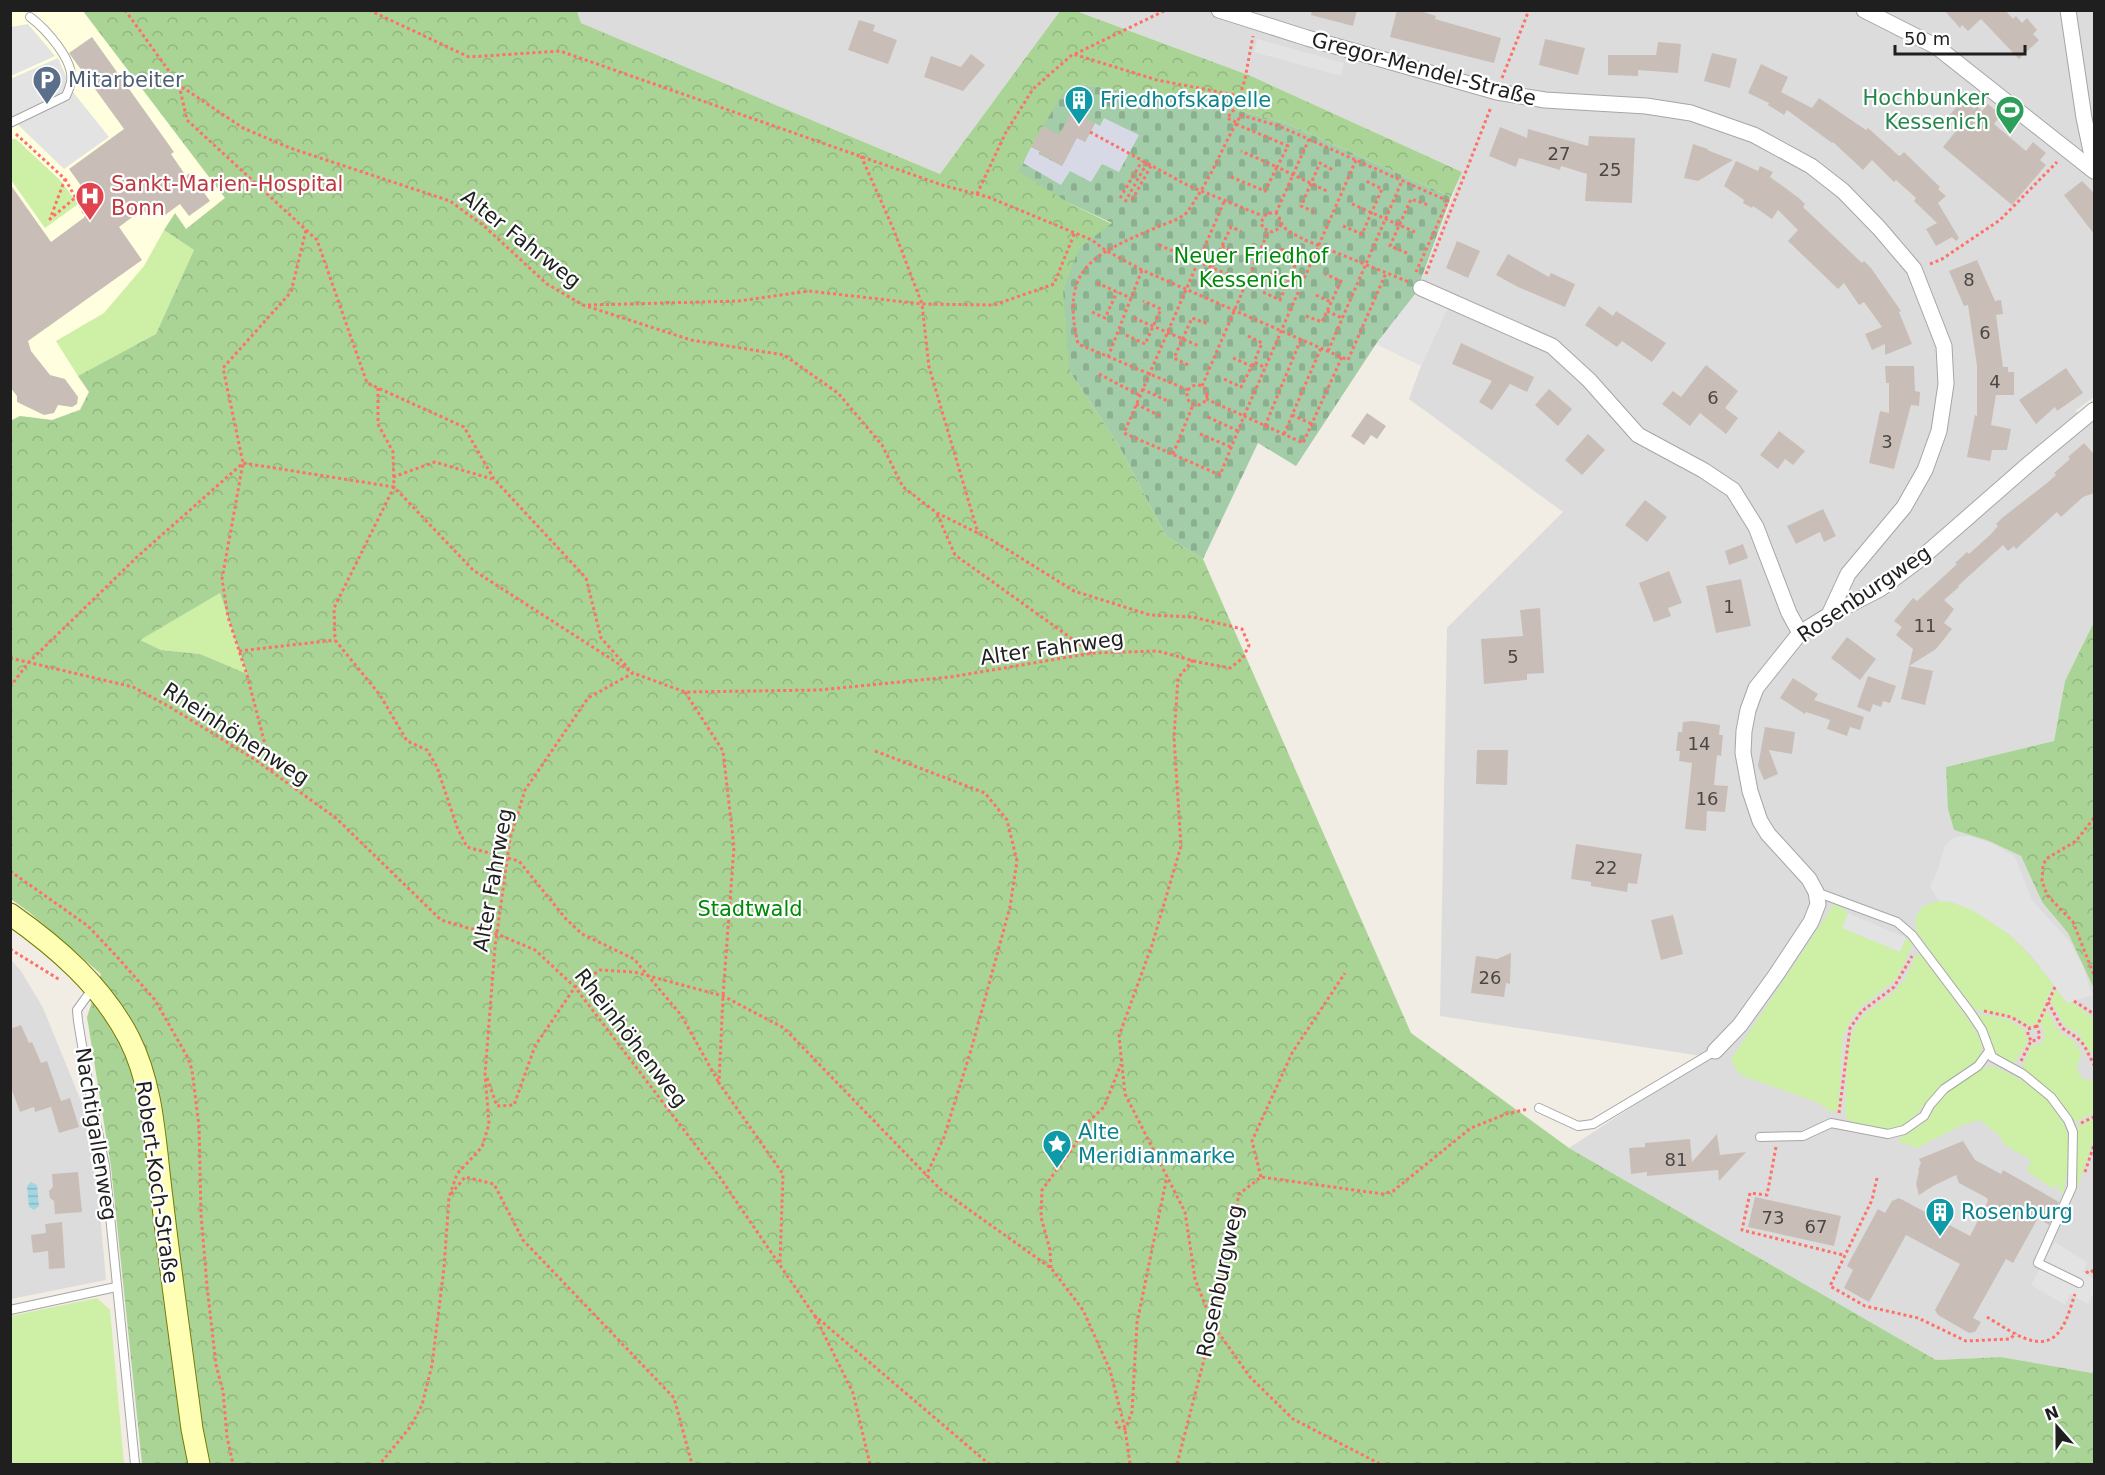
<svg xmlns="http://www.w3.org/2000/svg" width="2105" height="1475" viewBox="0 0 2105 1475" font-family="'DejaVu Sans',sans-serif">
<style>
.residential{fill:#dddcdc}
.education{fill:#fffedf}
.grass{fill:#cdefa6}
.forest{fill:url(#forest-crowns);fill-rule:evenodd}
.cemetery{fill:url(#cemetery-stones)}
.parking{fill:#e3e3e3}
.plaza{fill:#d8d9e7}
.water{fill:url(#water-rules)}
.building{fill:#c9beb7}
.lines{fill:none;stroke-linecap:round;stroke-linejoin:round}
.lane-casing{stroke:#a6a6a6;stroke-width:10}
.street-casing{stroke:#a6a6a6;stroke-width:17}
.secondary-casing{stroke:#747c00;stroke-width:23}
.path{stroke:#ff7067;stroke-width:3;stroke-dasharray:3 3;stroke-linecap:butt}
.lane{stroke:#fff;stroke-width:8}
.street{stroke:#fff;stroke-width:15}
.secondary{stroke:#feffb4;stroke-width:21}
.labels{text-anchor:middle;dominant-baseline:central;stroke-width:4.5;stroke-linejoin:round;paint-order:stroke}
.number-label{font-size:18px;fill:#4a4745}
.street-label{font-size:21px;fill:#1f1f1f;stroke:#fff}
.service-label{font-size:21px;fill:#4e5e75;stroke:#fff;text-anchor:start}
.leisure-label{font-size:21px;fill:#27864d;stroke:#fff;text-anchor:end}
.culture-label{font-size:21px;fill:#0d838f;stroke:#fff;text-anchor:start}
.health-label{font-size:21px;fill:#be3a42;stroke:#fff;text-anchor:start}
.park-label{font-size:21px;fill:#018907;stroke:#fff}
</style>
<defs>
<pattern id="forest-crowns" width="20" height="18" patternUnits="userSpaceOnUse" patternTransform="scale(1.5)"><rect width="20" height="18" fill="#aad495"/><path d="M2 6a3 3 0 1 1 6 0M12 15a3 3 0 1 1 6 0" fill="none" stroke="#92b680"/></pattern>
<pattern id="cemetery-stones" width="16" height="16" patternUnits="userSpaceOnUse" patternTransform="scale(1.5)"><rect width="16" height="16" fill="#a3cca8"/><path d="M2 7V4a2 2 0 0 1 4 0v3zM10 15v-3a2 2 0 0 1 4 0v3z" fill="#8caf90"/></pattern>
<pattern id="water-rules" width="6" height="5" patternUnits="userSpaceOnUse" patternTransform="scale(1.5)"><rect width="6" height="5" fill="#a1d6e2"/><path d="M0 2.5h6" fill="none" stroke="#8ab7c1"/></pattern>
</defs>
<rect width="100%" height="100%" fill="#f1ece4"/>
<g class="residential">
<path d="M 577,11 L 1060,11 L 940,174 L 581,23 Z"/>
<path d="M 1076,11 L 2094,11 L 2094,397 L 2075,411 L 2094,420 L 2094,622 L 2065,681 L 2054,741 L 1946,767 L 1954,830 L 1989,841 L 2021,856 L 2042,902 L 2068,933 L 2094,989 L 2094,1370 L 2092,1373 L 2001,1357 L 1936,1360 L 1569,1148 L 1708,1057 L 1440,1016 L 1447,628 L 1563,512 L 1409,399 L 1421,366 L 1448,307 L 1419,286 L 1462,172 L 1251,76 Z"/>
<path d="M 10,959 L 21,971 L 43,1008 L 83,1106 L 98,1190 L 106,1280 L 11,1299 Z"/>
</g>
<path class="education" d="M 11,11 L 83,11 L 225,198 L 186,229 L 175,214 L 194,250 L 78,376 L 89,392 L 80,409 L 52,420 L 20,416 L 11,421 Z"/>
<g class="grass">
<path d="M 11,139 L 16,139 L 61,181 L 78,204 L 45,228 L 11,180 Z"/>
<path d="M 164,230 L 194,250 L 156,334 L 78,376 L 56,341 L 104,313 L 144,266 Z"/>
<path d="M 220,593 L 247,675 L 200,654 L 161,650 L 139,640 Z"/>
<path d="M 1939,901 C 1988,905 2026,948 2053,985 L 2036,1025 L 2030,1026 L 2012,1016 L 1971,1009 L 1917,932 C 1913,913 1919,905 1939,901 Z"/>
<path d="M 1835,903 L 1848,913 L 1843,928 L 1900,951 L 1906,938 L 1913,944 L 1896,979 L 1860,1008 L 1852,1018 L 1843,1036 L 1838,1108 L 1834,1112 L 1831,1112 L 1817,1102 L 1743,1076 L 1737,1071 L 1731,1059 Z"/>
<path d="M 1920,954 C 1931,969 1980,1030 1982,1045 C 1982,1048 1981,1055 1979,1058 C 1974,1066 1948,1081 1939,1089 C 1925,1101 1917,1119 1900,1127 C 1885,1134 1860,1127 1847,1119 L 1845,1110 C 1847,1086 1844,1044 1857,1024 C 1866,1009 1883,1002 1895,991 C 1905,981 1911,968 1916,955 Z"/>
<path d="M 2057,989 L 2067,1003 L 2071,1002 L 2094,1018 L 2094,1052 L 2090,1052 L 2077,1032 L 2065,1026 L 2051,1002 L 2055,990 Z"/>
<path d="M 2047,1010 L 2059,1032 L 2074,1041 L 2082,1055 C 2073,1067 2078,1082 2094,1080 L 2094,1113 L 2076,1122 C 2068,1118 2053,1095 2044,1087 C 2037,1080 2029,1074 2022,1068 L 2031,1046 L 2042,1043 C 2046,1035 2045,1031 2040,1024 Z"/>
<path d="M 1978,1014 L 2005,1018 L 2023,1028 L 2028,1041 L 2014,1064 L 2001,1058 L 1995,1051 L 1976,1016 Z"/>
<path d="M 1993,1066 C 2027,1081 2069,1105 2069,1148 C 2069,1163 2066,1179 2063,1195 L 2056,1184 L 2053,1189 L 2027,1171 L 2031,1160 L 2005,1145 L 1999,1135 L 1979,1120 L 1960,1126 L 1917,1148 L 1897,1141 C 1903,1134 1911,1133 1917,1128 C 1927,1120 1934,1108 1942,1099 C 1954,1084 1974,1068 1993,1066 Z"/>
<path d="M 2094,1119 L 2094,1138 L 2077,1188 L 2073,1189 L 2077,1148 L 2075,1128 Z"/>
<path d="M 97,1298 L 110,1310 L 124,1464 L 11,1464 L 11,1316 Z"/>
</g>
<g class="forest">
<path d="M 83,11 L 577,11 L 581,23 L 940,174 L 1060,11 L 1076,11 L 1251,76 L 1462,172 L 1451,197 L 1285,123 L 1233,109 L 1081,84 L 1069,203 L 1112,224 L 1079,248 L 1070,372 L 1118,444 L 1166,536 L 1203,559 L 1411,1033 L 1569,1148 L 1936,1360 L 2001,1357 L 2092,1373 L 2094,1370 L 2094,1464 L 142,1464 L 111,1167 L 87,1017 L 101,974 L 29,912 L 11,899 L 10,421 L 20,416 L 52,420 L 80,410 L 89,392 L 78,376 L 156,334 L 194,250 L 164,230 L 175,213 L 186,229 L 225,198 ZM 220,593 L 247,674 L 200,654 L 161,650 L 140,640 Z"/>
<path d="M 2094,622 L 2094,989 L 2068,933 L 2042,902 L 2021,856 L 1989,841 L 1954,830 L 1948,809 L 1946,767 L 2054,741 L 2065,681 Z"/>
</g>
<path class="cemetery" d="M 1081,84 L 1233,109 L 1285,123 L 1451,197 L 1416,293 L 1376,344 L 1296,466 L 1258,443 L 1203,559 L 1166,536 L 1118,444 L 1070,372 L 1063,291 L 1079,248 L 1112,223 L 1069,203 L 1018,171 L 1061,95 Z"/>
<g class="parking">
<path d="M 28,24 L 55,56 L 11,76 L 11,27 Z"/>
<path d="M 1257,39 L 1344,63 L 1341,76 L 1254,52 Z"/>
<path d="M 58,58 L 73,92 L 109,137 L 64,169 L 11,118 L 10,79 Z"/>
<path d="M 1416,293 L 1448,307 L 1421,366 L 1376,344 Z"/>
<path d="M 1961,836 L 1969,836 L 1994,844 L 2015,857 L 2032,900 L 2069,941 L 2083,966 L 2092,995 L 2067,1003 L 2032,956 L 2009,934 L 1972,910 L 1951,902 L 1939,901 L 1930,887 L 1937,872 L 1945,846 L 1953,838 Z"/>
<path d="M 1848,913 L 1906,938 L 1900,952 L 1842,928 Z"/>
<path d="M 2055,1242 L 2088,1263 L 2083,1272 L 2094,1279 L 2094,1291 L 2088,1304 L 2070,1294 L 2065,1305 L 2031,1285 Z"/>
</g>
<path class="plaza" d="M 1104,118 L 1139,135 L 1119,172 L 1102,164 L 1091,182 L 1070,171 L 1061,185 L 1023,163 L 1031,147 L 1040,151 L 1039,154 L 1062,166 L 1074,143 L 1071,134 L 1085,142 L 1095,123 L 1100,126 Z"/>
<path class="water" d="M 31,1182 L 37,1185 L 39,1206 L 34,1210 L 29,1207 L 27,1186 Z"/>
<g class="building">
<path d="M 1312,10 L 1357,10 L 1353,26 L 1311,15 Z"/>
<path d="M 1397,10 L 1417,10 L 1436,16 L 1435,19 L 1501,38 L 1494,63 L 1390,37 Z"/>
<path d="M 1944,10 L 2005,10 L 2013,19 L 2016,16 L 2022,23 L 2027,18 L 2037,30 L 2033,34 L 2039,40 L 2019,59 L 1981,19 L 1968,31 L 1962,25 L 1960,28 Z"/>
<path d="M 859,20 L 875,25 L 873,31 L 897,40 L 888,64 L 848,50 Z"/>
<path d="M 92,37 L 174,152 L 171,154 L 186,176 L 190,173 L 210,201 L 189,216 L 180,204 L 165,215 L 160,207 L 148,216 L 143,209 L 119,227 L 142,260 L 28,341 L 31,351 L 50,375 L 65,379 L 78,397 L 77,404 L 72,407 L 58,405 L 54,413 L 44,415 L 17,402 L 17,396 L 10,387 L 10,184 L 51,242 L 97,208 L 69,169 L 124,129 L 69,53 Z"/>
<path d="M 1545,39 L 1585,48 L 1578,75 L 1539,65 Z"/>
<path d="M 1658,42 L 1681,44 L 1678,73 L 1638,70 L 1638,76 L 1608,75 L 1608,55 L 1656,55 Z"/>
<path d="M 1712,53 L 1737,59 L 1730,88 L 1704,81 Z"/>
<path d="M 971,54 L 985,65 L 963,91 L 924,77 L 931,56 L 961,67 Z"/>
<path d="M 1761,64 L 1788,77 L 1781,92 L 1812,108 L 1819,98 L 1866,130 L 1868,128 L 1898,155 L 1900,156 L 1904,152 L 1940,187 L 1938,189 L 1946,196 L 1938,203 L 1959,238 L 1956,241 L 1952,237 L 1936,246 L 1926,229 L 1937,223 L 1914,201 L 1916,198 L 1896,180 L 1894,182 L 1872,160 L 1863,170 L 1833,142 L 1832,143 L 1787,110 L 1784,115 L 1768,105 L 1769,103 L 1748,93 Z"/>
<path d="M 1963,99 L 1974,109 L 1977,106 L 1982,111 L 1988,104 L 2001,115 L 1994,124 L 2026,151 L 2033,142 L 2046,153 L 2040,160 L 2046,165 L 2012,205 L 1943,147 L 1960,126 L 1949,116 Z"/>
<path d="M 1072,111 L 1095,123 L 1085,142 L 1077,138 L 1062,166 L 1039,153 L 1040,151 L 1031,147 L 1043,126 L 1059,135 Z"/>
<path d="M 1500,127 L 1527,138 L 1528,129 L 1588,146 L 1589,136 L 1635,138 L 1632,203 L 1585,201 L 1587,174 L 1561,166 L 1560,170 L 1519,158 L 1516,167 L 1489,156 Z"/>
<path d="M 1693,144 L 1708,149 L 1707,150 L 1733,160 L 1698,181 L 1684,178 Z"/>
<path d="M 1736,161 L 1758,171 L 1760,166 L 1773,172 L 1770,177 L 1799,198 L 1805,204 L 1803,207 L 1862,263 L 1864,261 L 1871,268 L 1901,311 L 1899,312 L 1912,344 L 1885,355 L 1885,344 L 1872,350 L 1865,334 L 1882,327 L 1864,302 L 1859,305 L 1844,283 L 1838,289 L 1788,241 L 1798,230 L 1778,210 L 1772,219 L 1753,206 L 1752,208 L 1743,203 L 1744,200 L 1724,186 Z"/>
<path d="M 2082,181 L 2094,193 L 2094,234 L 2064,195 Z"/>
<path d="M 1457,241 L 1480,251 L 1468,278 L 1446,268 Z"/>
<path d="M 1508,254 L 1549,277 L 1551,273 L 1575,284 L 1565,307 L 1518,287 L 1496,275 Z"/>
<path d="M 1977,260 L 1995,301 L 2001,300 L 2003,314 L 1996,315 L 2003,367 L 2008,367 L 2008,372 L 2014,372 L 2014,395 L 1996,395 L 1991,425 L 2011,429 L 2007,450 L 1992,450 L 1990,461 L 1967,457 L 1975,415 L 1977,416 L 1977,366 L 1968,305 L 1964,306 L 1949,271 Z"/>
<path d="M 1599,306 L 1613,316 L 1616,311 L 1666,343 L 1652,362 L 1622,341 L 1617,347 L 1585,325 Z"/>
<path d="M 1461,343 L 1534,377 L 1527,392 L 1510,384 L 1492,410 L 1479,402 L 1492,381 L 1452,364 Z"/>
<path d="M 1706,365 L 1738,391 L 1725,408 L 1738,418 L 1726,434 L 1700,413 L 1690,426 L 1662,404 L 1673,391 L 1681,397 Z"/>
<path d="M 1885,366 L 1914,366 L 1915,391 L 1920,392 L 1919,406 L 1911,405 L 1894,469 L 1869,463 L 1880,411 L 1889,413 L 1889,383 L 1886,383 Z"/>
<path d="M 2066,368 L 2083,393 L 2057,411 L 2055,407 L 2036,424 L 2019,400 Z"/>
<path d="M 1549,389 L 1572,409 L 1558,426 L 1535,405 Z"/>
<path d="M 1367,413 L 1386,426 L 1377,439 L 1371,435 L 1364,445 L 1351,436 Z"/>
<path d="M 1779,431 L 1805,451 L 1793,465 L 1785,459 L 1778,469 L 1760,455 Z"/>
<path d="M 1588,434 L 1605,450 L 1582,475 L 1565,460 Z"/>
<path d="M 2084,443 L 2094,454 L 2094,493 L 2083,497 L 2061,517 L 2057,512 L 2016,549 L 2014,546 L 2008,551 L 2003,545 L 1958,586 L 1959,587 L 1944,600 L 1954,609 L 1944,623 L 1952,629 L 1936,649 L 1909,666 L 1913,649 L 1896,635 L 1902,627 L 1894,621 L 1913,598 L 1917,601 L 1957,564 L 1955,563 L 1967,552 L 1969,554 L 1991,534 L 1998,526 L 1996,524 L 2002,518 L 2047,483 L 2056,475 L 2054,473 L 2070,459 L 2068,457 Z"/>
<path d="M 1645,500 L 1667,517 L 1647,542 L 1625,525 Z"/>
<path d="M 1823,509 L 1836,536 L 1824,542 L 1820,532 L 1796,544 L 1787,526 Z"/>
<path d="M 1743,544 L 1748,558 L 1729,565 L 1725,551 Z"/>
<path d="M 1669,571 L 1682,603 L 1668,608 L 1671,616 L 1654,622 L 1639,583 Z"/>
<path d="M 1741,579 L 1751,626 L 1716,633 L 1706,586 Z"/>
<path d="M 1540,608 L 1544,673 L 1527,674 L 1527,680 L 1484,684 L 1481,639 L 1523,636 L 1520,610 Z"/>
<path d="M 1847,637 L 1876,659 L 1860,680 L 1831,658 Z"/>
<path d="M 1909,666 L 1933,671 L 1925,705 L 1901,699 Z"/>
<path d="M 1868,676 L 1896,686 L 1890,703 L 1883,701 L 1881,707 L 1873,704 L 1870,712 L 1857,707 Z"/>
<path d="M 1793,678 L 1818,694 L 1814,700 L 1864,717 L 1860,730 L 1850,727 L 1847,736 L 1827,729 L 1830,720 L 1806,712 L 1805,714 L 1780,698 Z"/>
<path d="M 1693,721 L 1720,725 L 1719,735 L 1723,735 L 1721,756 L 1717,755 L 1714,785 L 1728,786 L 1725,812 L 1707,811 L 1706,831 L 1685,829 L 1692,763 L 1679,761 L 1680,751 L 1676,751 L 1678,732 L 1682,732 L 1683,722 Z"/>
<path d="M 1765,727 L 1795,732 L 1792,754 L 1769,750 L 1778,774 L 1764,780 L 1758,766 Z"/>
<path d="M 1477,750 L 1508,750 L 1507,785 L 1476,784 Z"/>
<path d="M 1576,844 L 1642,854 L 1637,884 L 1628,883 L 1627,892 L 1591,886 L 1591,882 L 1571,879 Z"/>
<path d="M 1673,915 L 1683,954 L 1661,960 L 1651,920 Z"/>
<path d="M 1511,953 L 1510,984 L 1506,983 L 1504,997 L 1471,993 L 1476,956 L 1497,959 Z"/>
<path d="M 21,1025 L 29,1043 L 32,1042 L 41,1063 L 47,1061 L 61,1101 L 70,1098 L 79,1127 L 59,1133 L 51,1107 L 35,1112 L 34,1107 L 20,1112 L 10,1085 L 10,1029 Z"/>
<path d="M 1717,1134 L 1720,1155 L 1746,1152 L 1719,1181 L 1718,1170 L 1647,1176 L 1647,1172 L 1631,1174 L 1629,1148 L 1645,1147 L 1645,1143 L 1690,1139 L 1692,1162 Z"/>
<path d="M 1963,1141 L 1975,1160 L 2001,1174 L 2003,1170 L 2059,1202 L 2049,1225 L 2038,1218 L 2013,1263 L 2006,1259 L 1973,1318 L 1981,1322 L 1975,1332 L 1969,1333 L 1938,1315 L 1935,1310 L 1960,1264 L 1906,1235 L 1869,1302 L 1844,1288 L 1853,1270 L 1847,1266 L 1878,1209 L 1885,1213 L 1892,1201 L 1899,1198 L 1970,1236 L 1988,1201 L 1987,1198 L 1959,1183 L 1956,1175 L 1933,1186 L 1919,1195 L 1916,1184 L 1919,1171 L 1918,1170 L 1921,1163 L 1919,1159 Z"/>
<path d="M 78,1172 L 82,1212 L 55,1214 L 54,1201 L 50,1198 L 49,1191 L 53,1187 L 52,1174 Z"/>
<path d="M 1755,1197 L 1841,1216 L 1834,1246 L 1748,1227 Z"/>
<path d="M 62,1222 L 65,1268 L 49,1269 L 48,1251 L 33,1253 L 31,1235 L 46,1233 L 45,1224 Z"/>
</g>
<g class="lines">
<g class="lane-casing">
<g id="lane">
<path d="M 10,123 L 66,96 C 68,92 70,86 71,82 C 75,61 46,29 30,17"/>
<path d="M 1816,892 L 1897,922 L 1912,935 L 1970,1012 L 1982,1030 L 1992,1057 L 2023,1074 L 2051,1097 L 2068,1120 L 2073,1132 L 2072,1187 L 2038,1263 L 2079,1283"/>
<path d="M 93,988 L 77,1010 L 78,1021 L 89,1088 L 105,1166 L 135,1464"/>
<path d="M 1539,1108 L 1578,1126 L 1593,1124 L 1715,1051"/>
<path d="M 1760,1137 L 1803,1136 L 1831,1123 L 1888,1134 L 1904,1130 L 1924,1116 L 1930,1105 L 1944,1089 L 1978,1066 L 1989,1051"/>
<path d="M 10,1310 L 116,1287"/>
</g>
</g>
<g class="street-casing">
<g id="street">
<path d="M 1219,10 L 1307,38 L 1497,92 L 1545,100 L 1646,106 L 1691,113 L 1754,135 L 1811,166 L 1843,191 L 1879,228 L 1914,269 L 1944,346 L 1946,384 L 1939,431 L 1925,470 L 1904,507 L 1848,574 L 1829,615"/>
<path d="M 1864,10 L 1937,47 L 2094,171"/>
<path d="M 2068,10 L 2084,118 L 2094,165"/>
<path d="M 1421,288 L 1552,346 L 1589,380 L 1638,435 L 1703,470 L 1733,490 L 1756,527 L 1789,613 L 1800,633"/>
<path d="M 1715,1051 L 1740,1025 L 1776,975 L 1811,922 L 1818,904 L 1816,892 L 1809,879 L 1768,834 L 1760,821 L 1750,791 L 1743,753 L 1744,731 L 1748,710 L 1756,688 L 1800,633 L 1829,615 L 1880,589 L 1919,560 L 2030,463 L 2094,410"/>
</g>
</g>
<g class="secondary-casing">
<path id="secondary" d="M 10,914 C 57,947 102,986 129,1038 C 154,1087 155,1145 162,1198 C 171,1275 182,1352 192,1429 L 199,1464"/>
</g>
<g class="path">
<path d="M 125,10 L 179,85 L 243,128 L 290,148 L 450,201 L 484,226 L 547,284 L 583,305 L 691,340 L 784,355 L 838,393 L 882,445 L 903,487 L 937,513 L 992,540 L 1074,591 L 1150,615 L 1193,617 L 1242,629 L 1249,645 L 1243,658 L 1230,668 L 1198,662 L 1158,651 L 1093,653 L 950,677 L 819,690 L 685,692 L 633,673 L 588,698 L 525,790 L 510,839 L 495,947 L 485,1074 L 489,1124 L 482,1147 L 457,1174 L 449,1197 L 444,1268 L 432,1365 L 422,1405 L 411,1426 L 380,1464"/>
<path d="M 369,10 L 469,57 L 560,51 L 945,186 L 988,197 L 1092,240 L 1105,250 L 1142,270 L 1348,360 L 1386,273"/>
<path d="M 1075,54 L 1166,10"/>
<path d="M 1502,78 L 1529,10"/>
<path d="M 179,85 L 187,120 L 317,240 L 367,383 L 464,427 L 494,479 L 586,578 L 601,638 L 629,669"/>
<path d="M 1236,122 L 1227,118 L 1237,106 L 1245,79 L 1253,36"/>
<path d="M 1236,124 L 1288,146 L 1277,167 L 1329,192"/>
<path d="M 1090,132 L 1189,186 L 1263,216"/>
<path d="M 16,134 L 65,179 L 50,219 L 76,197"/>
<path d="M 861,156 L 893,228 L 922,304 L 929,367 L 978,533"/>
<path d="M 1231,177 L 1265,191 L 1277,167 L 1241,151"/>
<path d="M 65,179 L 86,216"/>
<path d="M 977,194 L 1006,132 L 1033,89 L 1073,54 L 1157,80 L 1240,96"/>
<path d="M 1120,198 L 1142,161"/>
<path d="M 1132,200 L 1151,166"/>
<path d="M 79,202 L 90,199"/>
<path d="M 1125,202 L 1147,163"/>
<path d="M 1224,202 L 1124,433 L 1220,475 L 1244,416 L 1303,443 L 1342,357"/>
<path d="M 1352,204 L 1415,232"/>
<path d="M 1314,212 L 1301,206 L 1320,163 L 1333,170"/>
<path d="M 1276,213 L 1309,139"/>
<path d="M 1281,224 L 1280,228 L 1272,232 L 1263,228 L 1261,222 L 1267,213 L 1276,213 C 1280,217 1280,221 1283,226 C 1288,232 1298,236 1305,240 L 1409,282"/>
<path d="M 1343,226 L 1362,234 L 1382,189 L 1364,180"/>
<path d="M 1159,245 L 1229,275"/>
<path d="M 1222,246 L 1239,254"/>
<path d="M 1281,249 L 1313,262"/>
<path d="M 1407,253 L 1390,246 L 1411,199 L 1428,205"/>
<path d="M 1930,264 L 1942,259 L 2000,220 L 2057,162"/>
<path d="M 1212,267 L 1231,227 L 1241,231"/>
<path d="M 1271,272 L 1289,280"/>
<path d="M 1426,274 L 1491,107"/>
<path d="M 1097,283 L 1131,298"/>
<path d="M 1263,292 L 1280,300 L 1299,256"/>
<path d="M 1316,295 L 1331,302"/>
<path d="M 588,305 L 739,301 L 809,291 L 922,304 L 994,305 L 1054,284 L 1075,232"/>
<path d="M 1327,311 L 1342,318"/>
<path d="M 1092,312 L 1105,318 L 1117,292"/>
<path d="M 1306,316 L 1322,322 L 1341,281 L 1325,274"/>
<path d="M 1134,318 L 1199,346"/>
<path d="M 1126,335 L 1145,344 L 1161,309 L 1143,301"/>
<path d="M 1248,336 L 1262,343 L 1254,362"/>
<path d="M 1328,351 L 1402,181"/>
<path d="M 1108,357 L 1142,270"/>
<path d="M 1233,358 L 1251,366"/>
<path d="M 1188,365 L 1174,358 L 1192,318 L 1208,324"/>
<path d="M 1099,374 L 1139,395"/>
<path d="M 1224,379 L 1241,387 L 1254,362 L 1266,368"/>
<circle cx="1197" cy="395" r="10"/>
<path d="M 1202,386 L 1268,232"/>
<path d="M 378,388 L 378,424 L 393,452 L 394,487 L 334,608 L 335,640 L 380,695 L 407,741 L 427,750 L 437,767 L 457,827 L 467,847 L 519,861 L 566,919 L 582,934 L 634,959 L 681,1015 L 719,1083"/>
<path d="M 1142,389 L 1170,402"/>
<path d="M 1188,390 L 1078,344 C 1060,267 1093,255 1155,228 C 1164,224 1176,221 1184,215 C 1188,212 1192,205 1195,200 C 1213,174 1224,143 1241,115 L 1279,126 L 1448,201 L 1416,272"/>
<path d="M 1206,399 L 1244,416 L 1356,160"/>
<path d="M 1136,404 L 1162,417"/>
<path d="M 1292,415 L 1312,424"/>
<path d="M 1208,417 L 1238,431"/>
<path d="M 1265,426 L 1301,339"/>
<path d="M 1200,434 L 1231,447"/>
<path d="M 1284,434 L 1321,348"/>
<path d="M 1173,454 L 1193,405"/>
<path d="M 393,477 L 435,462 L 492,479"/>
<path d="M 937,514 L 955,555 L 1092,653"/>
<path d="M 239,651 L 335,640"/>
<path d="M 10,658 L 133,687 L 170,707 L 254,759 L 336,818 L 441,920 L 468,928 L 497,934 L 535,950 L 575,987 L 719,1176 L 814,1315 L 989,1464"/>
<path d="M 1193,660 L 1178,678 L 1174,737 L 1181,846 L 1152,945 L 1119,1036 L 1125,1094 L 1185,1212 L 1195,1279 L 1213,1325 L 1250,1377 L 1293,1419 L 1380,1464"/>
<path d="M 10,687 L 28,663 L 137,557 L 243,463 L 394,487 L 473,570 L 633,673"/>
<path d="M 685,692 L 723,751 L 734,847 L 723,996 L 719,1083 L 783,1174 L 780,1263"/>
<path d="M 875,751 L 985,793 L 1007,820 L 1017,861 L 1010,907 L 971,1050 L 944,1137 L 926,1176"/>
<path d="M 272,771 L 247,675 L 228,617 L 222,579 L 243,463 L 223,368 L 291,292 L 306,230"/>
<path d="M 2094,818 L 2076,841 L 2046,859 L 2043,866 L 2042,881 L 2047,895 L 2073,922 L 2094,975"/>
<path d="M 10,871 L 88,926 L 120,960 L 155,1000 L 188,1058 L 192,1070 L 199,1126 L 201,1214 L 207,1286 L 216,1365 L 223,1391 L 227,1437 L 233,1464"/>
<path d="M 10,949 L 60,980"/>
<path d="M 2074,1001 L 2094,1014"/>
<path d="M 2048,1002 L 2062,1028 L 2076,1037 L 2084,1045 L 2094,1065"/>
<path d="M 1984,1011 L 2011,1017 L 2030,1028"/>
<path d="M 2031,1040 L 2028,1036 L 2028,1029 L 2037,1026"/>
<path d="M 2021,1061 L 2031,1041 L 2037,1040 L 2040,1036 L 2037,1026 L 2055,987"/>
<path d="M 487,1078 L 497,1106 L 514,1105 L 535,1046 L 575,987 L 600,970 L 634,972 L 723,996 L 784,1028 L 940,1189 L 1051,1268 L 1083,1310 L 1110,1370 L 1125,1429 L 1130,1464"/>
<path d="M 1839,1113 L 1850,1028 L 1862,1011 L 1894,987 L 1912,956"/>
<path d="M 2081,1123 L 2094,1117"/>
<path d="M 1776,1147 L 1767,1195 L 1750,1193 L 1742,1230 L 1843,1255"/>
<path d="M 2085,1172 L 2094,1145"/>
<path d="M 1261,1177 L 1252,1141 L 1292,1053 L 1345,973"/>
<path d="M 1877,1178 L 1872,1200 L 1830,1286 L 1865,1306 L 1918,1318 L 1966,1341 L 2010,1339 L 2016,1333"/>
<path d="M 451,1194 L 465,1177 L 494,1184 L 523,1240 L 674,1398 L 692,1464"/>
<path d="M 1051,1268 L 1050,1250 L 1041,1217 L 1042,1190 L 1075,1145 L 1084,1126 L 1104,1107 L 1121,1064"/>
<path d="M 2086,1273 L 2091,1270 L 2094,1273"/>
<path d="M 815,1316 L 853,1393 L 870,1464"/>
<path d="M 1987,1317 C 2008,1329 2043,1358 2061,1329 C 2068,1319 2071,1305 2075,1294"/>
<path d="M 1116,1421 L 1118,1427 L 1125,1429 L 1132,1412 L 1137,1323 L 1167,1176"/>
<path d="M 1177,1464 L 1213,1325 L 1239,1194 L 1261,1177 L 1383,1194 L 1393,1191 L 1471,1128 L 1506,1114 L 1528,1109"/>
</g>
<use href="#lane" class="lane"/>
<use href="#street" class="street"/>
<use href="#secondary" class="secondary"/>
</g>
<defs>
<g id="parking-pin" transform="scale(1.5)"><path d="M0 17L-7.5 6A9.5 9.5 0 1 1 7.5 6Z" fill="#5c6f8a" stroke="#fff"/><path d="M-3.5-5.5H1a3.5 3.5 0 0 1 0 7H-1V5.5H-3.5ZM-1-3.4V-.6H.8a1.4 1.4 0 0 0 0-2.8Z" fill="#fff"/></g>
<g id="building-pin" transform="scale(1.5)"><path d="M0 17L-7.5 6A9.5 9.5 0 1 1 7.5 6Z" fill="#0f9aa8" stroke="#fff"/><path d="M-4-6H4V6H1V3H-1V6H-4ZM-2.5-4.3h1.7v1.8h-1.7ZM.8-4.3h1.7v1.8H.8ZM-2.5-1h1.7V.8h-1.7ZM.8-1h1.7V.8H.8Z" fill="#fff"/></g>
<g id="stadium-pin" transform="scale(1.5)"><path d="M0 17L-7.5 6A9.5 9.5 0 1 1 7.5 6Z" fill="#2e9e5b" stroke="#fff"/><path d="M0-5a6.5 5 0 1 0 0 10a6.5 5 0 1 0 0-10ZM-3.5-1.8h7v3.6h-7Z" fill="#fff"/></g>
<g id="hospital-pin" transform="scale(1.5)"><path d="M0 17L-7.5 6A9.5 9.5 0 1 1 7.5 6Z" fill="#e0444e" stroke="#fff"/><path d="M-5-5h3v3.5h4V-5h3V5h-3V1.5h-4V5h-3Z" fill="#fff"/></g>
<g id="sight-pin" transform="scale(1.5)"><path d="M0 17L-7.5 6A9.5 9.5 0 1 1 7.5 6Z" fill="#0f9aa8" stroke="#fff"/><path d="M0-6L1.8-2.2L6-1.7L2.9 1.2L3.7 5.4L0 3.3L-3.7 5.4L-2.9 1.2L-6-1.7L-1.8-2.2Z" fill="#fff"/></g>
</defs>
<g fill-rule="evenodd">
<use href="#parking-pin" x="47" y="80"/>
<use href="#building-pin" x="1079" y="100"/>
<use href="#stadium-pin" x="2010" y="110"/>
<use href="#hospital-pin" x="90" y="196"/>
<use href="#sight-pin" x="1057" y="1144"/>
<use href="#building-pin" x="1940" y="1212"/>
</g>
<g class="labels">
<g class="number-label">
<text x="1559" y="153">27</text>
<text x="1610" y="169">25</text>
<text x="1969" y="279">8</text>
<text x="1985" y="332">6</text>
<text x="1995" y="381">4</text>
<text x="1713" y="397">6</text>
<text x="1887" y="441">3</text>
<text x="1729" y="606">1</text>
<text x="1925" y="625">11</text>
<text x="1513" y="656">5</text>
<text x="1699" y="743">14</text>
<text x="1707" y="798">16</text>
<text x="1606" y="867">22</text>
<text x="1490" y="977">26</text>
<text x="1676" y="1159">81</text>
<text x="1773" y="1217">73</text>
<text x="1816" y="1226">67</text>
</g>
<g class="street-label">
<text transform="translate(1424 69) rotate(15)">Gregor-Mendel-Straße</text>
<text transform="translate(521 239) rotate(38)">Alter Fahrweg</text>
<text transform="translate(1864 594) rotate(-34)">Rosenburgweg</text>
<text transform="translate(1052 648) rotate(-8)">Alter Fahrweg</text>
<text transform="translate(236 734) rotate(33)">Rheinhöhenweg</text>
<text transform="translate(493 880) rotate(-80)">Alter Fahrweg</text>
<text transform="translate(631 1038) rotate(52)">Rheinhöhenweg</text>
<text transform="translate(96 1134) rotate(81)">Nachtigallenweg</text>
<text transform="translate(157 1182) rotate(82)">Robert-Koch-Straße</text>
<text transform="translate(1220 1281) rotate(-78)">Rosenburgweg</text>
</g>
<g class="service-label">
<text x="68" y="80">Mitarbeiter</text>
</g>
<g class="leisure-label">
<text x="1989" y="98">Hochbunker<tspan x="1989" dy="24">Kessenich</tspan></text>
</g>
<g class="culture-label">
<text x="1100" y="100">Friedhofskapelle</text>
<text x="1078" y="1132">Alte<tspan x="1078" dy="24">Meridianmarke</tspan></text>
<text x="1961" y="1212">Rosenburg</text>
</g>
<g class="health-label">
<text x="111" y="184">Sankt-Marien-Hospital<tspan x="111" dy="24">Bonn</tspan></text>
</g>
<g class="park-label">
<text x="1251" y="256">Neuer Friedhof<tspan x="1251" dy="24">Kessenich</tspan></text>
<text x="750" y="909">Stadtwald</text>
</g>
</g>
<rect width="2105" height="1475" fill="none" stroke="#1f1f1f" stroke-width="24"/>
<g transform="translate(2057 1427) rotate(339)" stroke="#ffffff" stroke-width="4.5" paint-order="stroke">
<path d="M0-4.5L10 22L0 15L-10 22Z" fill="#1f1f1f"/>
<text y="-9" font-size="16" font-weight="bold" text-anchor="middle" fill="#1f1f1f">N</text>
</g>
<path d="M1895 45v9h130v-9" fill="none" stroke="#1f1f1f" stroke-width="3"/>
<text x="1904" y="45" font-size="18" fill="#1f1f1f" stroke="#ffffff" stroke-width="4.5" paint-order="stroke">50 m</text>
</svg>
